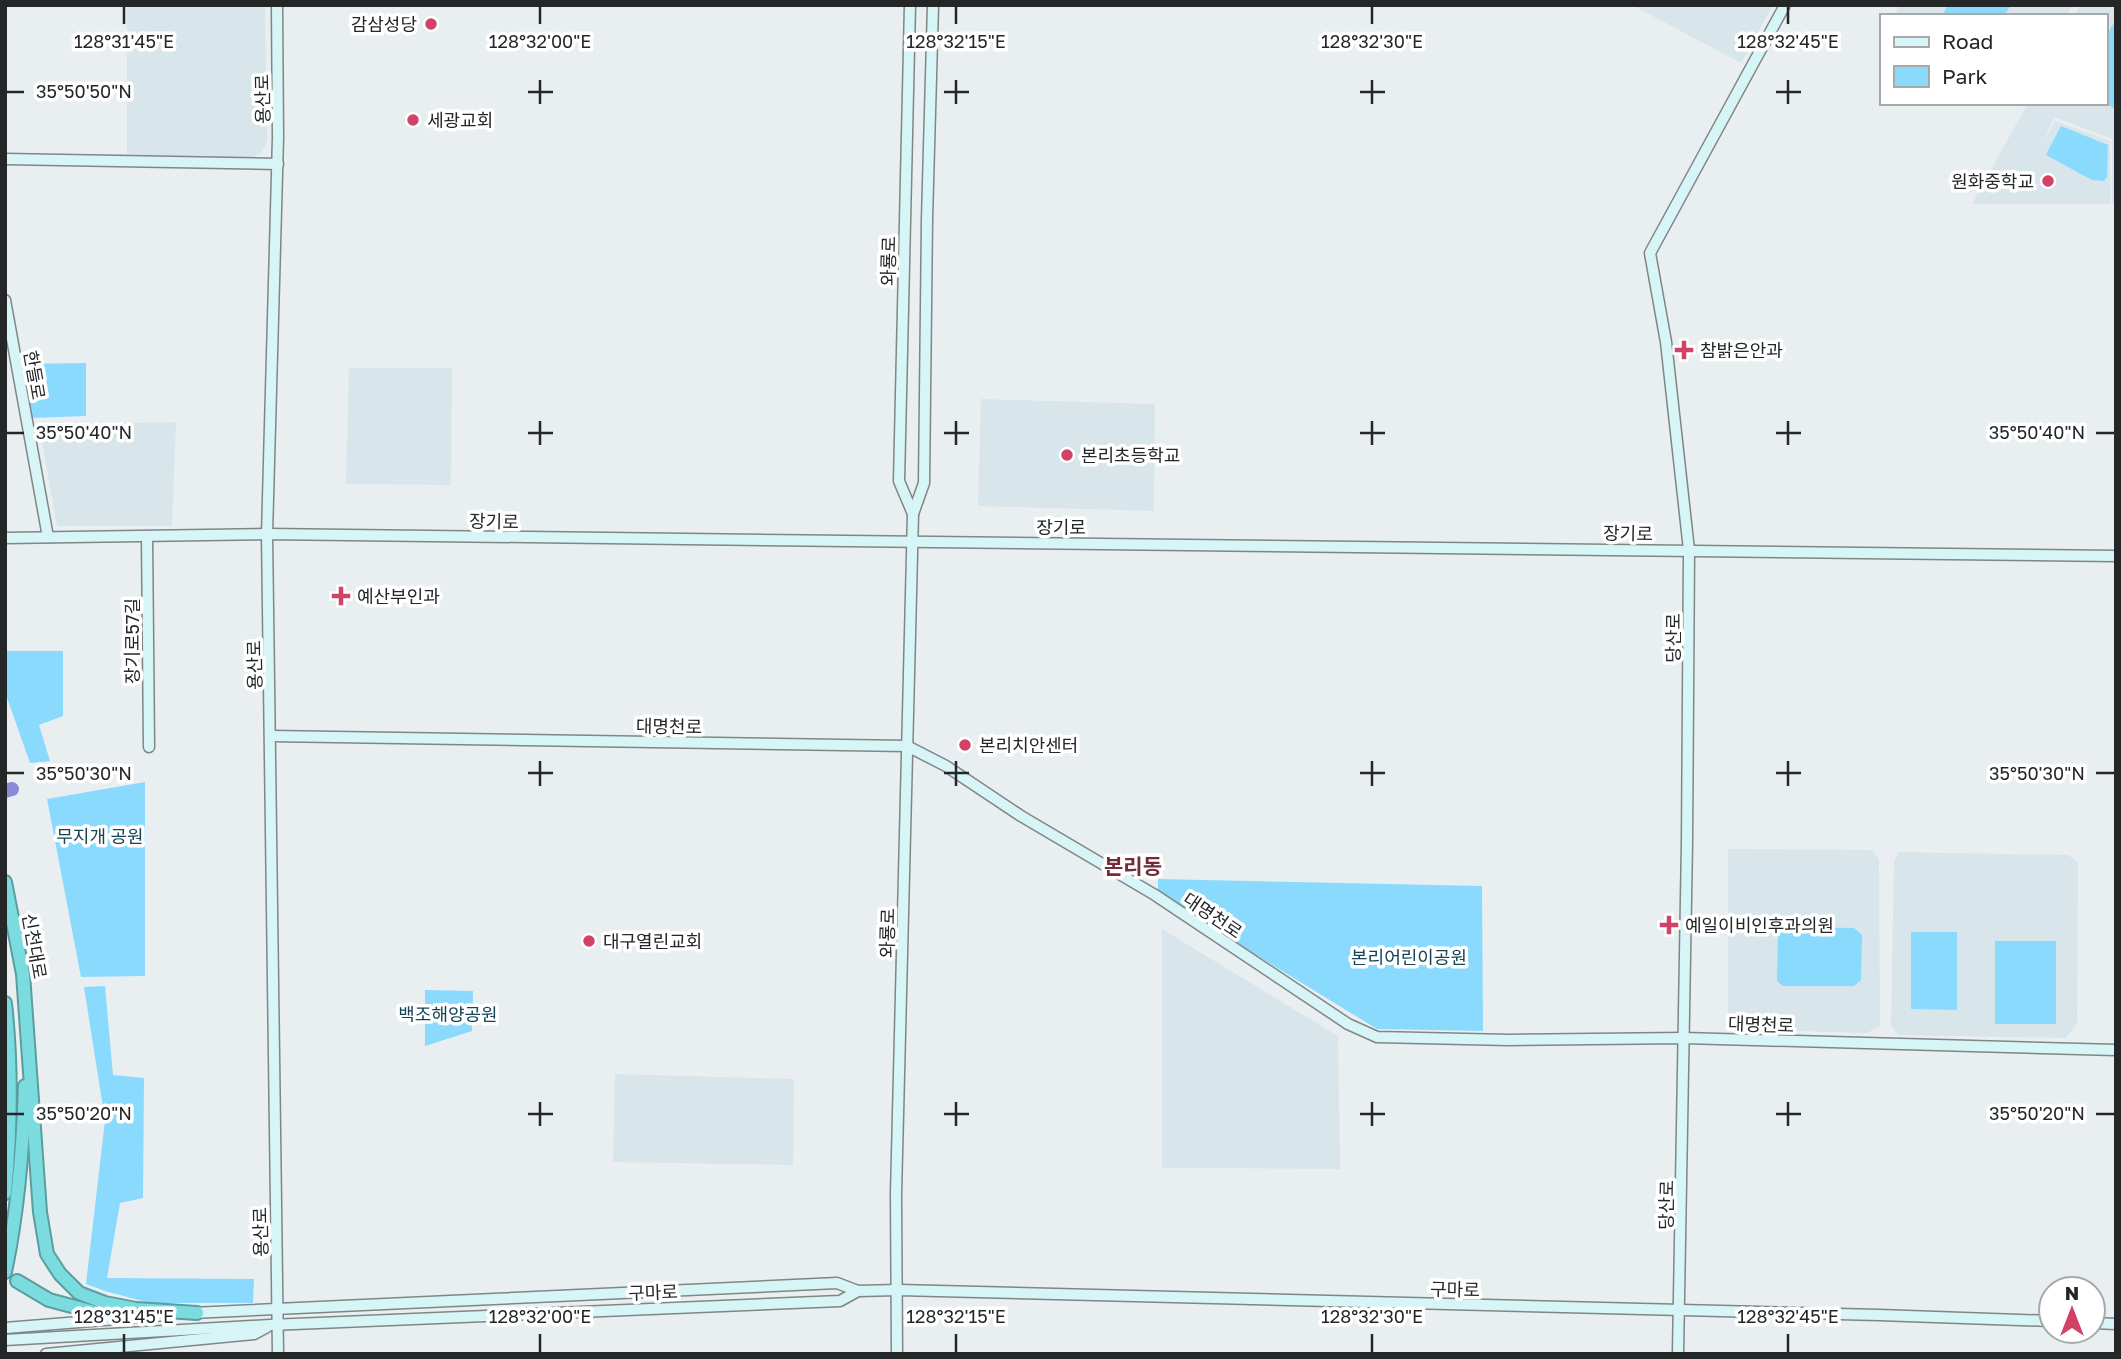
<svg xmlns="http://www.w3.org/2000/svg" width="2121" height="1359" viewBox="0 0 2121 1359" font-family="'Golos Text','Noto Sans KR',sans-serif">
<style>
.built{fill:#d8e5eb}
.green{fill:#89dafd}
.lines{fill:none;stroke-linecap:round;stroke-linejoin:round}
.river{stroke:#8c89d6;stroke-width:14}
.secondary-casing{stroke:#808587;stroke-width:13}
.highway-casing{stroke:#5d9c9f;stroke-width:16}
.secondary{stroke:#d7f4f6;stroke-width:10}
.highway{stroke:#7bdce0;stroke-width:12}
.ticks{fill:none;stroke:#242627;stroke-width:2.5}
.poi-dot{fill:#d14266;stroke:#fff;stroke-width:2.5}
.labels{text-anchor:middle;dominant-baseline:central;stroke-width:7;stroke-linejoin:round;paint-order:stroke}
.poi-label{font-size:18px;fill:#242627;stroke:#fff;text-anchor:start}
.street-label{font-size:18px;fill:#242627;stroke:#fff}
.park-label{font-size:18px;fill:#164355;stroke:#fff}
.quarter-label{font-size:21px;font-weight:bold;fill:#722b3a;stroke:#fff}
.ticks-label{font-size:18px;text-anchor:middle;fill:#242627;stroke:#fff;stroke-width:7;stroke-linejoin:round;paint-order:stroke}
</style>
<rect width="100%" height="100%" fill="#e9eff1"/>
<g class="built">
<path d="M 127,5 L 265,5 L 267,143 L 260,153 L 249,160 L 127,159 Z"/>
<path d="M 1632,5 L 1773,5 L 1741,63 Z"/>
<path d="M 1901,5 L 2072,5 L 2066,16 L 1892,16 Z"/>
<path d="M 2080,5 L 2116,5 L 2116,204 L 2112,204 L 2112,139 L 2054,117 L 2042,146 L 2055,121 L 2110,141 L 2111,204 L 1972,204 L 2028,103 L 2105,103 L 2105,16 L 2074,16 Z"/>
<path d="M 349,368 L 452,368 L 451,485 L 346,484 Z"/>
<path d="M 981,399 L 1155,404 L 1154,511 L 978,506 Z"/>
<path d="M 176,422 L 172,526 L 57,526 L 39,425 Z"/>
<path d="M 1728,849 L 1871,850 L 1879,859 L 1880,1026 L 1867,1033 L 1728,1029 Z"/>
<path d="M 1899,852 L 2068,855 L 2078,862 L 2077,1023 L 2066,1038 L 1898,1035 L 1891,1025 L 1894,861 Z"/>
<path d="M 1162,929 L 1338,1036 L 1340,1169 L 1162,1168 Z"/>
<path d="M 615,1074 L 794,1079 L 793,1165 L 613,1162 Z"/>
</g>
<g class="green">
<path d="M 1948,5 L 2011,5 L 2004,16 L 1942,16 Z"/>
<path d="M 2116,20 L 2116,109 L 2104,103 L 2105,37 Z"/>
<path d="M 2061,126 L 2108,145 L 2107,177 L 2104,181 L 2092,180 L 2046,155 Z"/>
<path d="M 86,363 L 86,416 L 31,418 L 19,364 Z"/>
<path d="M 5,651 L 63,651 L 63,716 L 39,725 L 50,761 L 30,763 L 5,692 Z"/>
<path d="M 145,782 L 145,976 L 81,977 L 47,799 Z"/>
<path d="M 1158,879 L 1482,886 L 1483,1031 L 1377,1029 L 1158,895 Z"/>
<path d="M 1785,927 L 1854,928 L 1862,935 L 1861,980 L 1854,986 L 1783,986 L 1777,981 L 1778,933 Z"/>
<path d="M 1911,932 L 1957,932 L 1957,1010 L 1911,1009 Z"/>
<rect x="1995" y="941" width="61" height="83"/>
<path d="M 105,986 L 113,1075 L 144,1078 L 143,1198 L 120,1203 L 107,1278 L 254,1279 L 253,1303 L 150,1303 L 105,1291 L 86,1284 L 105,1120 L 84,987 Z"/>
<path d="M 425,990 L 473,991 L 472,1031 L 425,1046 Z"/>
</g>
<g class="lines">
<path class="river" d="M 5,791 L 12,789"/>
<g class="secondary-casing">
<g id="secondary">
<path d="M 277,5 L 278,138 L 267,534 L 278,1354"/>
<path d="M 910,5 L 899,481 L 913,514"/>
<path d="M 5,159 L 278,164"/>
<path d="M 5,300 L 48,537"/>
<path d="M 147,536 L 149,747"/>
<path d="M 5,538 L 267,534 L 2116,556"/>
<path d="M 271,736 L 907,746 L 946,766 L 1021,816 L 1155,895 L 1348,1024 L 1377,1037 L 1509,1040 L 1684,1038 L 2116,1050"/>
<path d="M 192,1313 L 837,1283 L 858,1291 L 898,1290 L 1879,1315 L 2051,1321"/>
<path d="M 2093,1323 L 2116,1324"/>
<path d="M 5,1328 L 167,1315"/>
<path d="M 5,1340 L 270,1325 L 840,1301 L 858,1291"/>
<path d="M 46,1354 L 254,1334 L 267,1327"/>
<path d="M 897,1354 L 896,1194 L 913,514 L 924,483 L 927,219 L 933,5"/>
<path d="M 1678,1354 L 1687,842 L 1689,550 L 1666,342 L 1650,253 L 1785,5"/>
</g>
</g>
<g class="highway-casing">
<g id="highway">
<path d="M 5,882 L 23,974 L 40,1212 L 47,1254 L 60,1274 L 79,1293 L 105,1303 L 136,1309 L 197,1313"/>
<path d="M 5,1003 C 12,1067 11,1129 5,1193"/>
<path d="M 5,1272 C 18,1211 23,1148 25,1086"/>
<path d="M 17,1281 L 49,1300 L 98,1313 L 121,1311"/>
</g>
</g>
<use href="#secondary" class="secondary"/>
<use href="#highway" class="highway"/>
</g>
<path class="ticks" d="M 124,7 L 124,24M 540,7 L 540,24M 956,7 L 956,24M 1372,7 L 1372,24M 1788,7 L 1788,24M 540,80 L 540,104M 956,80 L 956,104M 1372,80 L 1372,104M 1788,80 L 1788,104M 7,92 L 24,92M 528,92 L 553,92M 944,92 L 969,92M 1360,92 L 1385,92M 1776,92 L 1801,92M 540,421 L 540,445M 956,421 L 956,445M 1372,421 L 1372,445M 1788,421 L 1788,445M 7,433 L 24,433M 528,433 L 553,433M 944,433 L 969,433M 1360,433 L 1385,433M 1776,433 L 1801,433M 2096,433 L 2114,433M 540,761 L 540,786M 956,761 L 956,786M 1372,761 L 1372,786M 1788,761 L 1788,786M 7,773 L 24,773M 528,773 L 553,773M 944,773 L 969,773M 1360,773 L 1385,773M 1776,773 L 1801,773M 2096,773 L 2114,773M 540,1102 L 540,1126M 956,1102 L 956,1126M 1372,1102 L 1372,1126M 1788,1102 L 1788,1126M 7,1114 L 24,1114M 528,1114 L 553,1114M 944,1114 L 969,1114M 1360,1114 L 1385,1114M 1776,1114 L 1801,1114M 2096,1114 L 2114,1114M 124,1334 L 124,1352M 540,1334 L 540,1352M 956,1334 L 956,1352M 1372,1334 L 1372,1352M 1788,1334 L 1788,1352"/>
<g class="poi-dot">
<circle cx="431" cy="24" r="7"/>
<circle cx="413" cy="120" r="7"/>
<circle cx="2048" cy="181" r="7"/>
<path d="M1680.5 339.5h7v7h7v7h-7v7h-7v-7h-7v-7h7z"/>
<circle cx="1067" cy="455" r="7"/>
<path d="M337.5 585.5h7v7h7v7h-7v7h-7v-7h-7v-7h7z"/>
<circle cx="965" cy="745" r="7"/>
<path d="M1665.5 914.5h7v7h7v7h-7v7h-7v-7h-7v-7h7z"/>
<circle cx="589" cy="941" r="7"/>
</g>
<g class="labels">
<g class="poi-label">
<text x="417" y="24" text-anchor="end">감삼성당</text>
<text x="427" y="120">세광교회</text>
<text x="2034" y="181" text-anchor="end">원화중학교</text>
<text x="1700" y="350">참밝은안과</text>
<text x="1081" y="455">본리초등학교</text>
<text x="357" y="596">예산부인과</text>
<text x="979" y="745">본리치안센터</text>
<text x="1685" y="925">예일이비인후과의원</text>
<text x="603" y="941">대구열린교회</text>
</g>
<g class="street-label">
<text transform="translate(262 99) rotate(-91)">용산로</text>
<text transform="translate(888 261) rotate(-89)">와룡로</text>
<text transform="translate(35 375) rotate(80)">한들로</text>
<text transform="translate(494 521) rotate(1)">장기로</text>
<text x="1061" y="527">장기로</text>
<text transform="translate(1628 533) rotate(1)">장기로</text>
<text transform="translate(1673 638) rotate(-90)">당산로</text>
<text transform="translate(132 641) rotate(-90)">장기로57길</text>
<text transform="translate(254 665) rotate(-91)">용산로</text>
<text transform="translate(669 726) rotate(1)">대명천로</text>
<text transform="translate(1213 915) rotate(34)">대명천로</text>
<text transform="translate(887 933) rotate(-89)">와룡로</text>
<text transform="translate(35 946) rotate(80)">신천대로</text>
<text transform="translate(1761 1024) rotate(2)">대명천로</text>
<text transform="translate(1666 1205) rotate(-89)">당산로</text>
<text transform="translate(260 1232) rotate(-91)">용산로</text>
<text transform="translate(1455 1289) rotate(1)">구마로</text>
<text transform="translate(653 1292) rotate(-2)">구마로</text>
</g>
<g class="park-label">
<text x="100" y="836">무지개 공원</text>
<text x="1409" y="957">본리어린이공원</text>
<text x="448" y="1014">백조해양공원</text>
</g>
<g class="quarter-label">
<text x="1133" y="866">본리동</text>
</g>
</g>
<g class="ticks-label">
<text x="124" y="48">128°31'45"E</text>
<text x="540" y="48">128°32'00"E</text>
<text x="956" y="48">128°32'15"E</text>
<text x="1372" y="48">128°32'30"E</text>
<text x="1788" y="48">128°32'45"E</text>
<text x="84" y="98">35°50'50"N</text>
<text x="84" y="439">35°50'40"N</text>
<text x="2037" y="439">35°50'40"N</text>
<text x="84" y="780">35°50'30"N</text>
<text x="2037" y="780">35°50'30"N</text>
<text x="84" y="1120">35°50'20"N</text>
<text x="2037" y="1120">35°50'20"N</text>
<text x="124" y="1323">128°31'45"E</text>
<text x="540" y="1323">128°32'00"E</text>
<text x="956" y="1323">128°32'15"E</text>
<text x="1372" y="1323">128°32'30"E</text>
<text x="1788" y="1323">128°32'45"E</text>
</g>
<rect width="2121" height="1359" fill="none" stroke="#242627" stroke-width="14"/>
<rect x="1880" y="14" width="228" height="91" fill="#ffffff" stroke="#a7a8a9" stroke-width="2"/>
<rect x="1894" y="37" width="35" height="10" fill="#d7f4f6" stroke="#a7a8a9" stroke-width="2"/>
<text x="1942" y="49" font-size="21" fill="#242627">Road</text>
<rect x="1894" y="66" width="35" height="21" fill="#89dafd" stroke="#a7a8a9" stroke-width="2"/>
<text x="1942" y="84" font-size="21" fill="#242627">Park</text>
<g transform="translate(2072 1310)"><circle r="33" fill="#ffffff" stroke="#a7a8a9" stroke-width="2"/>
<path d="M0-5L12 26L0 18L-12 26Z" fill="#d14266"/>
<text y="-10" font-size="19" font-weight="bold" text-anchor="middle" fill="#242627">N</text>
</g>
</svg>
